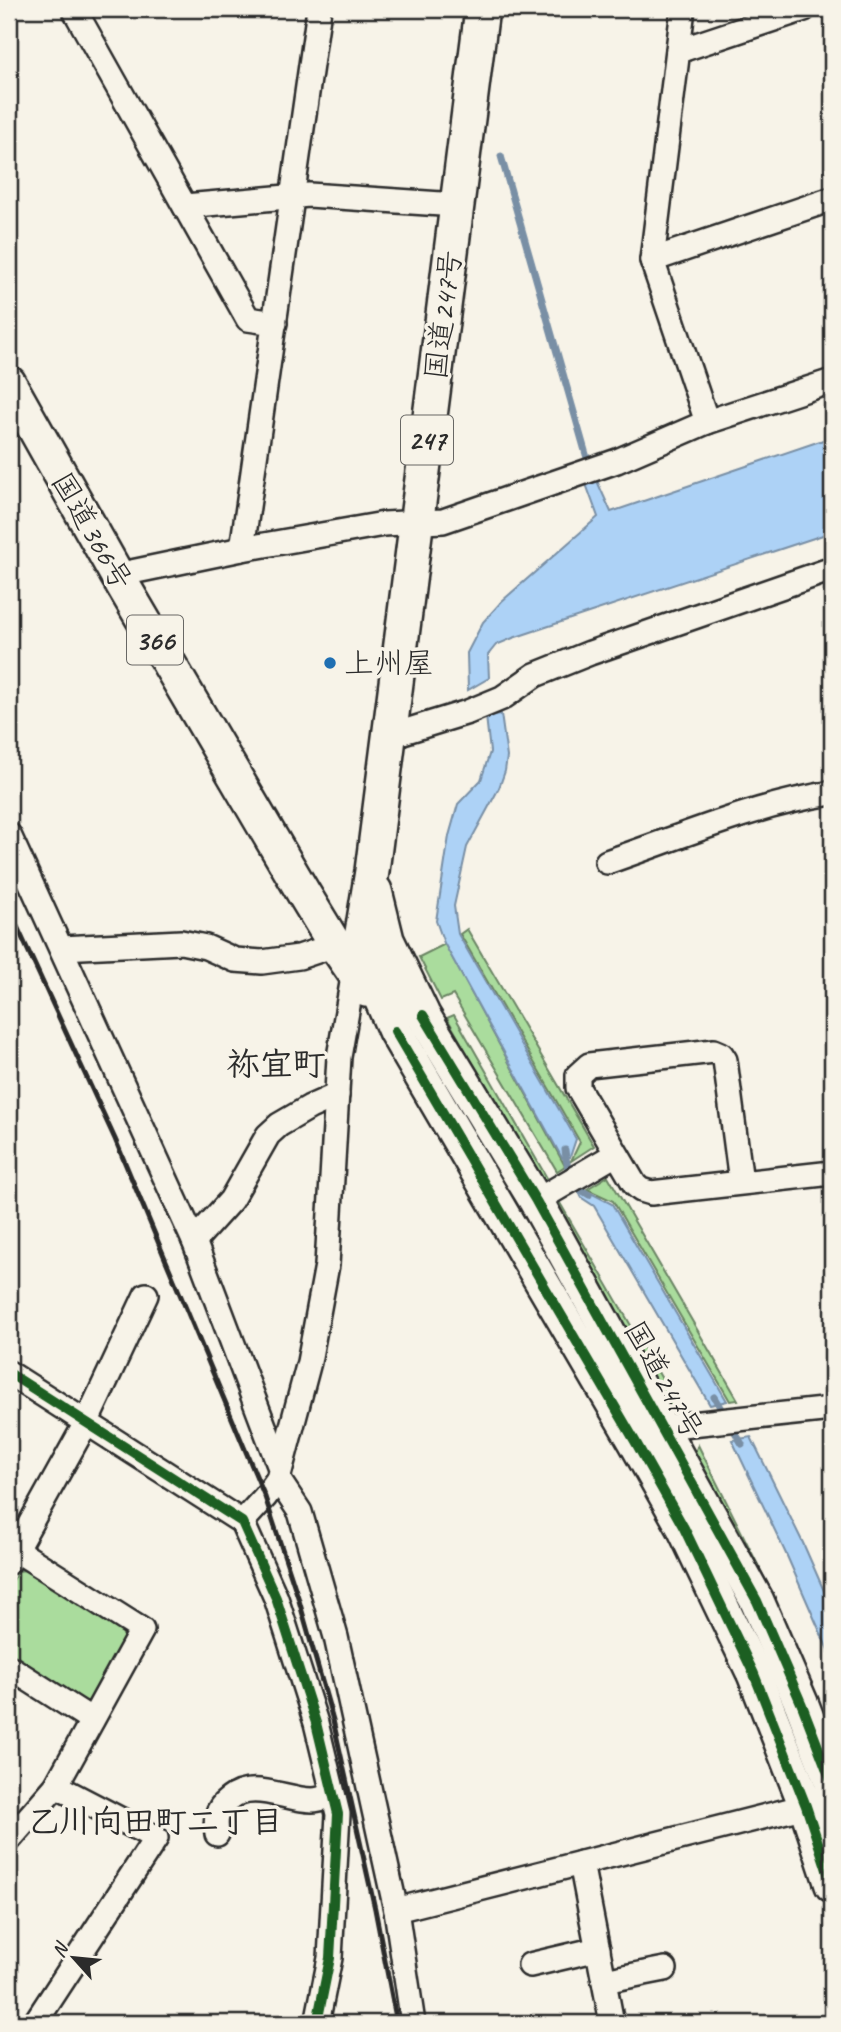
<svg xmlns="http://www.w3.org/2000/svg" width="841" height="2032" viewBox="0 0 841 2032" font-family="Caveat,'Klee One',sans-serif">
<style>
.green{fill:#aadc9d;stroke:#6a8464;stroke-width:2}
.water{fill:#add2f6;stroke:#798fa5;stroke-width:2}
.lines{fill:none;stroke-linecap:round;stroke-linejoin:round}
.stream{stroke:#798fa5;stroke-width:7}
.minor-casing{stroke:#2b2b2b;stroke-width:28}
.highway-casing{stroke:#2b2b2b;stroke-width:38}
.minor{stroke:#f7f3e8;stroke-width:23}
.highway{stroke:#f7f3e8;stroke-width:33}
.rail{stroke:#2b2b2b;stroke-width:5}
.cycleway-casing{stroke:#f7f3e8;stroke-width:15}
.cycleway{stroke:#1b5e20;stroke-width:10}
.poi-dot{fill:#1f6fb2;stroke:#f7f3e8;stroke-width:2.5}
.labels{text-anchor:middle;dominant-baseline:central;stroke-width:7;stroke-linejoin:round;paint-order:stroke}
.shield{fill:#f7f3e8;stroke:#686764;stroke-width:2}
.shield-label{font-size:28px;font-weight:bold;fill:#2b2b2b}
.street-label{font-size:30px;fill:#2b2b2b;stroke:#f7f3e8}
.poi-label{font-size:30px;fill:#2b2b2b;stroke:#f7f3e8;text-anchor:start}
.neighbourhood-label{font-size:32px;font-weight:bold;fill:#2b2b2b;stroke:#f7f3e8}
.quarter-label{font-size:33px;font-weight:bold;fill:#2b2b2b;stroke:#f7f3e8}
</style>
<rect width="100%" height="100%" fill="#f7f3e8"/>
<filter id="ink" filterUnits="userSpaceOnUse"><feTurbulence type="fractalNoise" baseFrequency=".0143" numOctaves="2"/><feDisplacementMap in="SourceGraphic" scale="14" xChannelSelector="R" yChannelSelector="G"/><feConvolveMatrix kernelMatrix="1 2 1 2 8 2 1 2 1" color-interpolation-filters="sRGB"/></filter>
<g filter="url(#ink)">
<g class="green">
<path d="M 467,929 L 594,1146 L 571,1161 L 580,1142 L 460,934 Z"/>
<path d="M 445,944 L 565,1166 L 557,1171 L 453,995 L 441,1000 L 419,957 Z"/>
<path d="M 454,1015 L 547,1178 L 540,1181 L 447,1018 Z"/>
<path d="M 608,1176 L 738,1400 L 730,1401 L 613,1201 L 587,1189 Z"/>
<path d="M 560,1203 L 680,1410 L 669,1406 L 559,1218 Z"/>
<path d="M 698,1445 L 775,1599 L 832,1733 L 832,1750 L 770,1604 L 695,1452 Z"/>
<path d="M 26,1570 L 122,1629 L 124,1639 L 91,1700 L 82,1703 L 9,1656 L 9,1587 L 18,1571 Z"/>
</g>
<g class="water">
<path d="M 832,437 L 832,532 L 513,638 L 496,645 L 488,655 L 489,678 L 468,690 L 467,653 L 483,622 L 502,601 L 598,517 L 586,484 L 597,481 L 611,512 Z"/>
<path d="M 501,714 L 507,757 L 505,771 L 499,788 L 467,847 L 454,906 L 458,934 L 576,1139 L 570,1157 L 562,1158 L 444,943 L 436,921 L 449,836 L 458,804 L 481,780 L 490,752 L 486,716 Z"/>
<path d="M 585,1190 L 612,1204 L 727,1401 L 710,1405 L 594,1206 L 582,1198 L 579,1192 Z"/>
<path d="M 751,1437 L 803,1543 L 832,1609 L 832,1659 L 787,1556 L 732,1440 Z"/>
</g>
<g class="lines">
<g class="stream">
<path d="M 501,156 L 589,465"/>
<path d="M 565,1150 C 567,1170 571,1185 589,1195"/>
<path d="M 714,1397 L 742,1444"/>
</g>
<g class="minor-casing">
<g id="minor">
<path d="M 74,9 L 248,319 L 275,323"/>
<path d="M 683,9 L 652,260 L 707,422"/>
<path d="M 678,51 L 804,9"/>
<path d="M 185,206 L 309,195 L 456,205"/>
<path d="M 652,260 L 832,199"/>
<path d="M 242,549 L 319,9"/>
<path d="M 117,575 L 242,549 L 384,524 L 443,521 L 617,461 L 707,422 L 832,381"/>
<path d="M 390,736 L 468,712 L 502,698 L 535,675 L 590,653 L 832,569"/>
<path d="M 9,835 L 194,1241 L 280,1468"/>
<path d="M 607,862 C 680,837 755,805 832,793"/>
<path d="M 62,948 L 181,942 L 206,947 L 235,960 L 262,962 L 299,957 L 335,945"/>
<path d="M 741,1182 L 725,1060 L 721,1054 L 714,1051 L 589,1065 L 578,1075 L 578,1088 L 635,1185 L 641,1190 L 651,1193 L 832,1173"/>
<path d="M 536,1201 L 616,1154"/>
<path d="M 194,1241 L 231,1200 L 268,1135 L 279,1125 L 310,1107 L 337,1095"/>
<path d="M 9,1373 L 242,1522 L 276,1598 L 316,1723 L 338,1814 L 330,1958 L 317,2023"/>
<path d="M 650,1434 L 663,1427 L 832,1409"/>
<path d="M 278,1479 L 300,1512 L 336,1637 L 396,1910 L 413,2023"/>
<path d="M 242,1522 L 265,1497 L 278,1479 L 309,1362 L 327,1265 L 339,1057 L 355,966"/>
<path d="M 9,1562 L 86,1423 L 146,1295"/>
<path d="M 9,1667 L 92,1720"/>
<path d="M 217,1834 C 215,1820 216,1809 228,1800 C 252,1779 285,1800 312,1800 C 319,1800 327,1797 333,1795"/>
<path d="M 9,1840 L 56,1786 L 142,1630 L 16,1550"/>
<path d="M 581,1863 L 612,2023"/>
<path d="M 396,1910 L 806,1806 L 832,1796"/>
<path d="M 530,1965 L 598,1949"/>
<path d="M 604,1981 L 665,1969"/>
<path d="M 35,2023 L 156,1838 L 56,1786"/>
</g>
</g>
<g class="highway-casing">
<g id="highway">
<path d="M 482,9 L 372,871 L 361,939 L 371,976 L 395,1031 L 635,1441 L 684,1528 L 754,1674 L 806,1806 L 832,1885"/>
<path d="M 9,383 L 117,575 L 304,894 L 335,945 L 366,990"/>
<path d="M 375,891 L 387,940 L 423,1015 L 536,1201 L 757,1601 L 802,1705 L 832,1783"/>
</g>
</g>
<use href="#minor" class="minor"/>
<use href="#highway" class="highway"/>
<path class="rail" d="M 9,909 L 115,1139 L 265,1497 L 298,1597 L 333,1720 L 375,1909 L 397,2023"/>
<g class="cycleway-casing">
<g id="cycleway">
<path d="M 423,1015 L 536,1201 L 757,1601 L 802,1705 L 832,1783"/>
<path d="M 395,1031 L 635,1441 L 684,1528 L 754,1674 L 806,1806 L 832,1885"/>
<path d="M 9,1373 L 242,1522 L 276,1598 L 316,1723 L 338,1814 L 330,1958 L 317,2023"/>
</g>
</g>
<use href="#cycleway" class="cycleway"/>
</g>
</g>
<circle class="poi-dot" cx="330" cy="663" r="7"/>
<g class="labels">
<g class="shield">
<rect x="401" y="415.5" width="52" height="49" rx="5"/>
<rect x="127" y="615.5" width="56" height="49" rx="5"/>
</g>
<g class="shield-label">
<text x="427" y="440">247</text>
<text x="155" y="640">366</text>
</g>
<g class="street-label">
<text transform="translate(443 315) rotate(-83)">国道247号</text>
<text transform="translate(92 531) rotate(60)">国道366号</text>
<text transform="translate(664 1380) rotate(61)">国道247号</text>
</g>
<g class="poi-label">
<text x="344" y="663">上州屋</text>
</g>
<g class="neighbourhood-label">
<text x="155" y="1821">乙川向田町二丁目</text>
</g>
<g class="quarter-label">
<text x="276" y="1064">祢宜町</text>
</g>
</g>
<rect width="841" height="2032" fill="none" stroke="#f7f3e8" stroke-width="35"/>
<rect x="18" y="18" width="806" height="1997" fill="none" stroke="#2b2b2b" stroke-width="2.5" filter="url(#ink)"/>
<g transform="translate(74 1958) rotate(297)" stroke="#f7f3e8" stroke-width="5" paint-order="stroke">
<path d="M0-5L12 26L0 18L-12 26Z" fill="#2b2b2b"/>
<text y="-10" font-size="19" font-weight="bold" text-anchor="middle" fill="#2b2b2b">N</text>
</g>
</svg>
